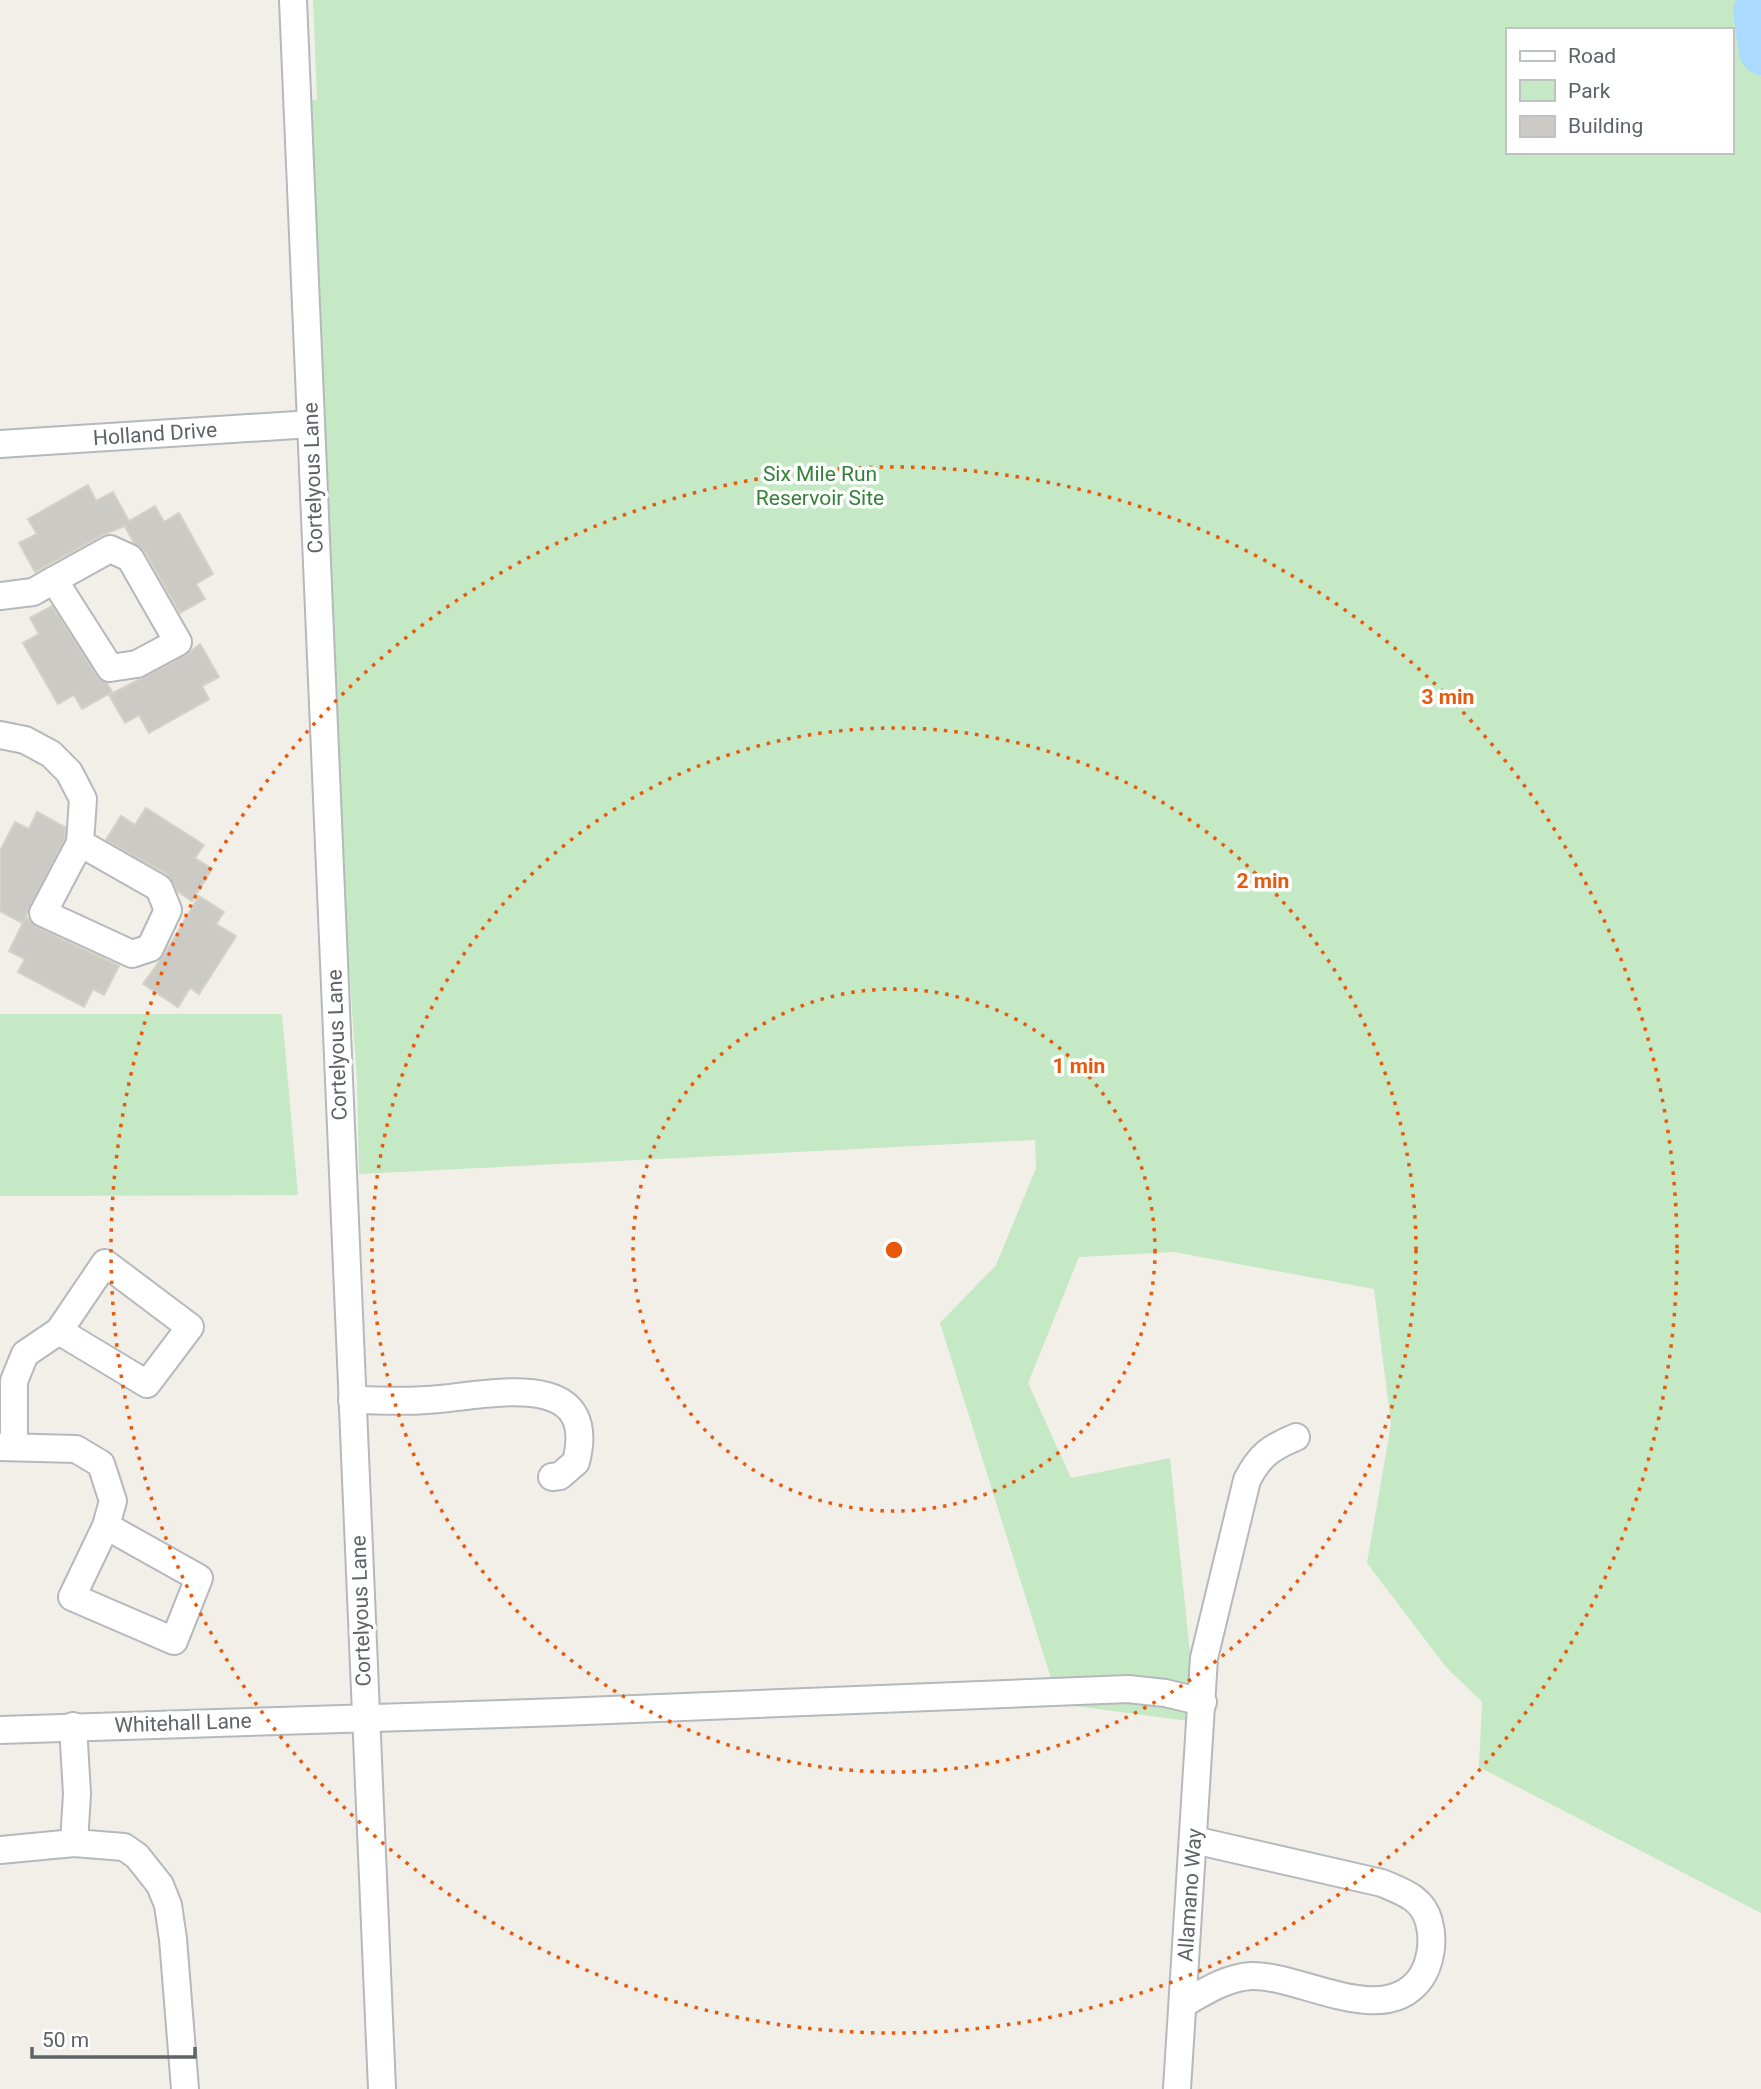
<svg xmlns="http://www.w3.org/2000/svg" width="1761" height="2089" viewBox="0 0 1761 2089" font-family="Roboto,sans-serif">
<style>
.green{fill:#c5e8c5;fill-rule:evenodd}
.lines{fill:none;stroke-linecap:round;stroke-linejoin:round}
.river{stroke:#aadaff;stroke-width:38}
.building{fill:#cccac5;stroke:#d6d1c6;stroke-width:2}
.minor-casing{stroke:#b5b8bc;stroke-width:30}
.minor{stroke:#fff;stroke-width:26}
.ring{fill:none;stroke:#e8590c;stroke-width:3.5;stroke-dasharray:3.5 7}
.labels{text-anchor:middle;dominant-baseline:central;stroke-width:7;stroke-linejoin:round;paint-order:stroke}
.street-label{font-size:21px;fill:#5f6368;stroke:#fff}
.park-label{font-size:21px;fill:#348238;stroke:#fff}
.centre{fill:#e8590c;stroke:#fff;stroke-width:3.5}
.ring-label{font-size:21px;text-anchor:middle;font-weight:bold;fill:#e8590c;stroke:#fff;stroke-width:7;stroke-linejoin:round;paint-order:stroke}
</style>
<rect width="100%" height="100%" fill="#f1efe8"/>
<g class="green">
<path d="M 313,0 L 1761,0 L 1761,1913 L 1479,1767 L 1482,1702 L 1446,1667 L 1367,1563 L 1391,1424 L 1374,1289 L 1174,1252 L 1079,1257 L 1028,1383 L 1071,1478 L 1170,1458 L 1197,1722 L 1059,1704 L 940,1323 L 996,1265 L 1036,1168 L 1035,1140 L 359,1174 L 357,1080 L 347,939 L 336,939 L 300,99 L 317,100 ZM 1507,30 L 1731,30 L 1731,152 L 1507,152 Z"/>
<path d="M 0,1014 L 282,1014 L 298,1195 L 0,1196 Z"/>
</g>
<g class="lines">
<path class="river" d="M 1756,0 L 1752,11 L 1758,52 L 1761,56"/>
</g>
<g class="building">
<path d="M 88,485 L 96,501 L 113,492 L 129,521 L 155,506 L 164,522 L 179,513 L 213,574 L 196,584 L 205,599 L 180,613 L 144,550 L 134,543 L 125,526 L 102,535 L 35,572 L 19,543 L 37,534 L 28,519 Z"/>
<path d="M 52,606 L 97,676 L 107,683 L 112,692 L 82,709 L 74,695 L 58,704 L 23,643 L 39,634 L 30,618 Z"/>
<path d="M 200,644 L 219,677 L 202,686 L 209,699 L 149,733 L 139,715 L 125,723 L 109,695 L 185,656 Z"/>
<path d="M 146,808 L 204,845 L 195,858 L 212,869 L 192,901 L 177,891 L 167,874 L 106,840 L 121,816 L 135,825 Z"/>
<path d="M 37,812 L 65,827 L 65,839 L 22,923 L 0,911 L 0,851 L 15,822 L 29,829 Z"/>
<path d="M 199,896 L 224,912 L 216,924 L 236,936 L 199,994 L 190,988 L 178,1007 L 143,984 L 164,955 Z"/>
<path d="M 26,917 L 36,927 L 119,966 L 104,995 L 93,989 L 84,1007 L 18,972 L 25,959 L 9,951 Z"/>
</g>
<g class="lines">
<g class="minor-casing">
<g id="minor">
<path d="M 293,0 L 382,2089"/>
<path d="M 0,444 L 311,424"/>
<path d="M 110,549 L 130,558 L 178,642 L 137,664 L 110,668 L 54,580 Z"/>
<path d="M 0,596 L 33,592 L 54,580"/>
<path d="M 0,735 L 25,740 L 51,754 L 69,772 L 83,799 L 80,843"/>
<path d="M 80,843 L 159,888 L 168,910 L 150,948 L 132,954 L 43,913 Z"/>
<path d="M 105,1263 L 190,1327 L 147,1384 L 59,1331 Z"/>
<path d="M 352,1400 C 377,1400 402,1402 427,1400 C 482,1397 601,1364 576,1462 L 560,1476 L 552,1477"/>
<path d="M 14,1446 L 14,1381 L 25,1354 L 59,1331"/>
<path d="M 0,1447 L 76,1449 L 101,1464 L 113,1501 L 106,1526"/>
<path d="M 106,1526 L 199,1578 L 174,1641 L 72,1597 Z"/>
<path d="M 73,1726 L 77,1794 L 74,1843"/>
<path d="M 0,1730 L 561,1712 L 1128,1689 L 1165,1693 L 1203,1702"/>
<path d="M 0,1850 L 74,1843 L 124,1847 L 137,1856 L 160,1885 L 168,1905 L 173,1939 L 185,2089"/>
<path d="M 1183,2004 C 1204,1992 1227,1977 1252,1976 C 1301,1975 1383,2029 1420,1979 C 1431,1964 1434,1940 1429,1922 C 1423,1898 1403,1892 1382,1883 L 1194,1840"/>
<path d="M 1177,2089 L 1204,1658 L 1247,1480 C 1260,1455 1270,1448 1296,1437"/>
</g>
</g>
<use href="#minor" class="minor"/>
</g>
<g class="ring">
<circle cx="894" cy="1250" r="261"/>
<circle cx="894" cy="1250" r="522"/>
<circle cx="894" cy="1250" r="783"/>
</g>
<g class="labels">
<g class="street-label">
<text transform="translate(155 434) rotate(-4)">Holland Drive</text>
<text transform="translate(313 478) rotate(-92)">Cortelyous Lane</text>
<text transform="translate(337 1045) rotate(-92)">Cortelyous Lane</text>
<text transform="translate(361 1611) rotate(-92)">Cortelyous Lane</text>
<text transform="translate(183 1723) rotate(-2)">Whitehall Lane</text>
<text transform="translate(1190 1895) rotate(-86)">Allamano Way</text>
</g>
<g class="park-label">
<text x="820" y="474">Six Mile Run<tspan x="820" dy="24">Reservoir Site</tspan></text>
</g>
</g>
<circle cx="894" cy="1250" r="10" class="centre"/>
<g class="ring-label">
<text x="1448" y="704">3 min</text>
<text x="1263" y="888">2 min</text>
<text x="1079" y="1073">1 min</text>
</g>
<rect x="1506" y="28" width="228" height="126" fill="#ffffff" stroke="#bfc1c3" stroke-width="2"/>
<rect x="1520" y="51" width="35" height="10" fill="#ffffff" stroke="#bfc1c3" stroke-width="2"/>
<text x="1568" y="63" font-size="21" fill="#5f6368">Road</text>
<rect x="1520" y="80" width="35" height="21" fill="#c5e8c5" stroke="#bfc1c3" stroke-width="2"/>
<text x="1568" y="98" font-size="21" fill="#5f6368">Park</text>
<rect x="1520" y="116" width="35" height="21" fill="#cccac5" stroke="#bfc1c3" stroke-width="2"/>
<text x="1568" y="133" font-size="21" fill="#5f6368">Building</text>
<path d="M32 2047v10h163v-10" fill="none" stroke="#5f6368" stroke-width="3.5"/>
<text x="42" y="2047" font-size="21" fill="#5f6368" stroke="#ffffff" stroke-width="5" paint-order="stroke">50 m</text>
</svg>
